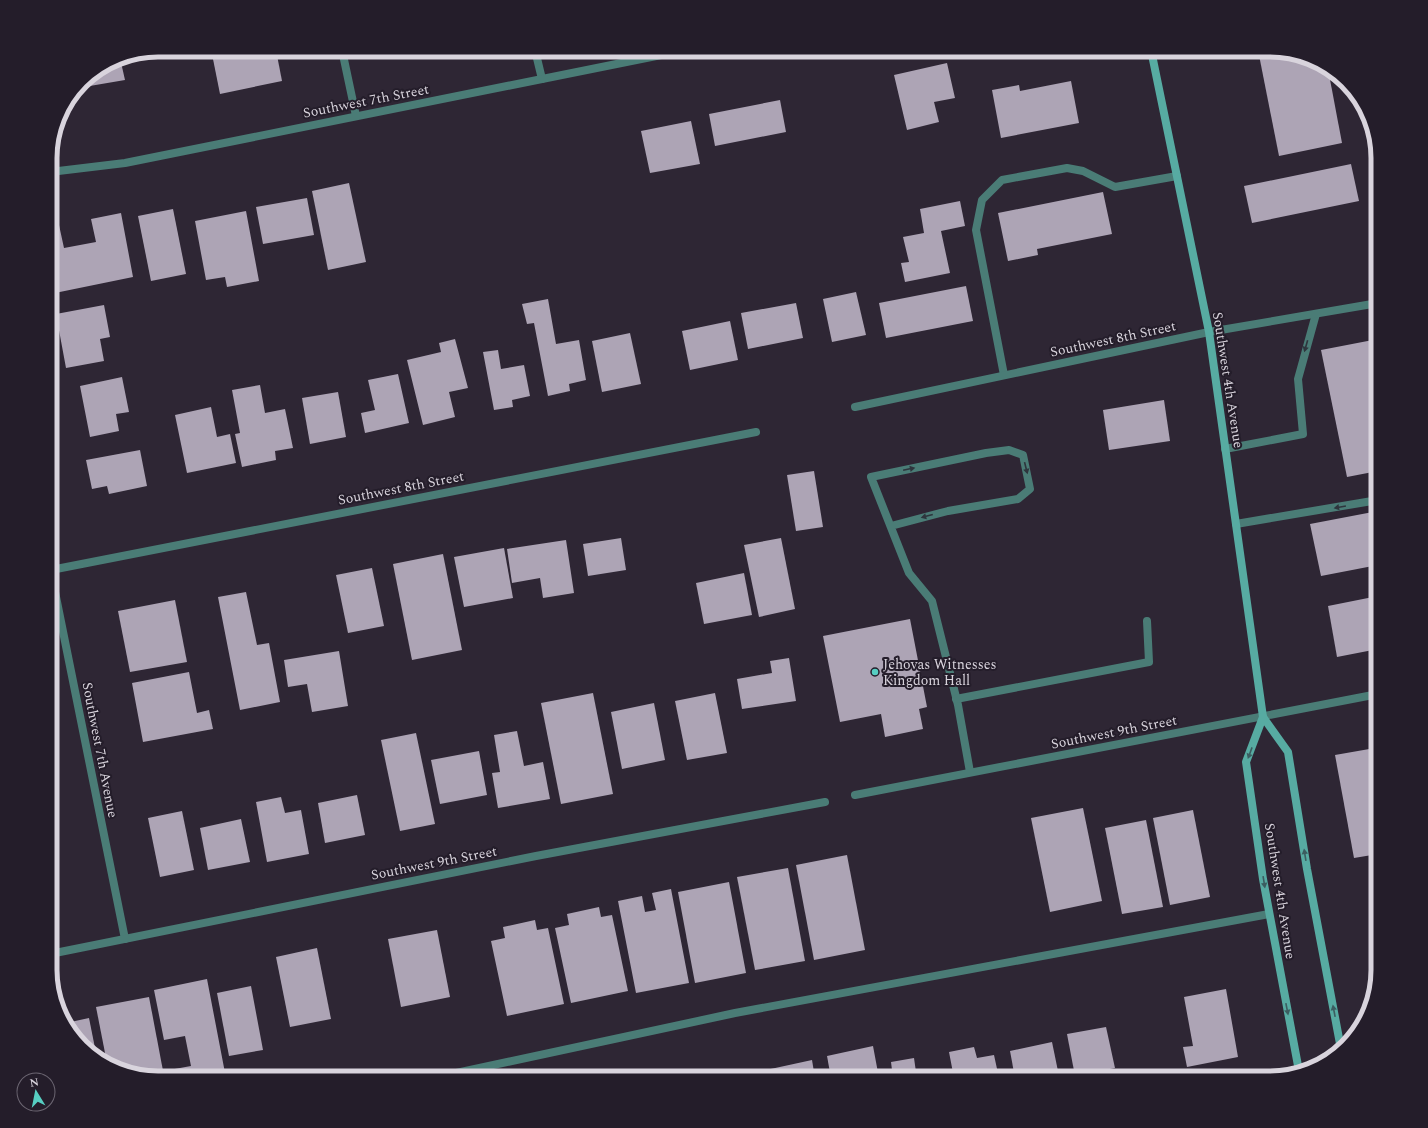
<svg xmlns="http://www.w3.org/2000/svg" width="1428" height="1128" viewBox="0 0 1428 1128" font-family="Spectral,serif">
<style>
.building{fill:#ada4b5}
.lines{fill:none;stroke-linecap:round;stroke-linejoin:round}
.service{stroke:#4a7c76;stroke-width:8}
.minor{stroke:#4a7c76;stroke-width:8}
.secondary{stroke:#57aba2;stroke-width:8}
.oneway{fill:#2e353d}
.oneway2{fill:#3b5d60}
.poi-dot{fill:#57cec2;stroke:#241d2a;stroke-width:1.5}
.labels{text-anchor:middle;dominant-baseline:central;stroke-width:4;stroke-linejoin:round;paint-order:stroke}
.street-label{font-size:14px;fill:#d9d4dd;stroke:#241d2a}
.poi-label{font-size:14px;fill:#d9d4dd;stroke:#241d2a;text-anchor:start}
.rim{fill:none;stroke:#d9d4dd;stroke-width:5}
</style>
<rect width="100%" height="100%" fill="#2e2634"/>
<g class="building">
<path d="M 232,50 L 276,50 L 282,81 L 220,94 L 212,54 Z"/>
<path d="M 1258,50 L 1270,50 L 1311,58 L 1328,69 L 1342,143 L 1279,156 Z"/>
<path d="M 117,58 L 120,58 L 125,80 L 78,88 L 87,77 Z"/>
<path d="M 947,63 L 955,98 L 934,102 L 939,122 L 907,130 L 894,75 Z"/>
<path d="M 1071,81 L 1079,123 L 1001,138 L 992,90 L 1019,85 L 1020,91 Z"/>
<path d="M 780,100 L 786,132 L 715,146 L 709,114 Z"/>
<path d="M 691,121 L 700,164 L 650,173 L 641,131 Z"/>
<path d="M 1351,164 L 1359,201 L 1252,223 L 1244,186 Z"/>
<path d="M 349,183 L 366,262 L 328,270 L 312,191 Z"/>
<path d="M 1103,192 L 1112,234 L 1037,249 L 1038,255 L 1008,261 L 998,213 Z"/>
<path d="M 307,198 L 314,235 L 263,244 L 256,207 Z"/>
<path d="M 960,201 L 965,226 L 941,231 L 950,273 L 905,282 L 901,263 L 909,262 L 903,237 L 924,233 L 920,209 Z"/>
<path d="M 173,209 L 186,274 L 151,281 L 138,216 Z"/>
<path d="M 246,211 L 259,281 L 227,287 L 225,277 L 206,280 L 195,221 Z"/>
<path d="M 121,213 L 133,277 L 50,294 L 50,226 L 59,225 L 64,248 L 96,242 L 91,219 Z"/>
<path d="M 966,286 L 973,321 L 886,338 L 879,303 Z"/>
<path d="M 856,292 L 866,335 L 832,342 L 823,299 Z"/>
<path d="M 548,299 L 556,344 L 579,340 L 586,380 L 569,384 L 570,391 L 548,396 L 534,323 L 527,324 L 522,304 Z"/>
<path d="M 796,303 L 803,338 L 748,349 L 741,313 Z"/>
<path d="M 104,305 L 110,337 L 100,339 L 104,361 L 66,368 L 56,314 Z"/>
<path d="M 730,321 L 738,360 L 690,370 L 682,331 Z"/>
<path d="M 630,333 L 641,384 L 602,392 L 592,341 Z"/>
<path d="M 455,339 L 468,388 L 449,392 L 455,417 L 423,425 L 407,360 L 441,352 L 439,343 Z"/>
<path d="M 1378,339 L 1378,471 L 1347,477 L 1321,350 Z"/>
<path d="M 498,350 L 501,369 L 524,365 L 530,396 L 512,400 L 513,407 L 494,410 L 483,352 Z"/>
<path d="M 398,374 L 409,423 L 365,433 L 361,413 L 375,410 L 368,380 Z"/>
<path d="M 122,377 L 129,412 L 116,414 L 119,431 L 90,437 L 80,386 Z"/>
<path d="M 260,385 L 265,413 L 285,409 L 293,448 L 275,451 L 276,460 L 242,467 L 235,434 L 240,433 L 232,390 Z"/>
<path d="M 338,392 L 346,437 L 310,444 L 302,398 Z"/>
<path d="M 1164,400 L 1170,441 L 1109,450 L 1103,410 Z"/>
<path d="M 211,407 L 217,437 L 230,434 L 236,463 L 187,473 L 175,415 Z"/>
<path d="M 140,450 L 147,486 L 109,494 L 107,486 L 92,489 L 86,460 Z"/>
<path d="M 814,471 L 823,527 L 796,531 L 787,475 Z"/>
<path d="M 1378,511 L 1378,565 L 1321,576 L 1310,524 Z"/>
<path d="M 621,538 L 626,570 L 588,576 L 583,544 Z"/>
<path d="M 781,538 L 795,609 L 759,617 L 744,545 Z"/>
<path d="M 566,540 L 574,593 L 543,598 L 540,578 L 512,583 L 507,549 Z"/>
<path d="M 504,548 L 513,598 L 464,607 L 454,557 Z"/>
<path d="M 443,554 L 462,650 L 412,660 L 393,564 Z"/>
<path d="M 372,568 L 384,626 L 348,633 L 336,575 Z"/>
<path d="M 744,573 L 752,615 L 704,624 L 696,583 Z"/>
<path d="M 246,592 L 257,645 L 269,643 L 280,702 L 240,710 L 218,597 Z"/>
<path d="M 1378,596 L 1378,649 L 1337,657 L 1328,606 Z"/>
<path d="M 175,600 L 187,662 L 130,672 L 118,611 Z"/>
<path d="M 910,619 L 927,707 L 919,709 L 923,729 L 885,737 L 881,714 L 840,722 L 823,636 Z"/>
<path d="M 339,651 L 348,706 L 312,712 L 307,684 L 288,687 L 284,660 Z"/>
<path d="M 789,658 L 796,701 L 742,709 L 737,679 L 772,673 L 770,661 Z"/>
<path d="M 189,672 L 197,713 L 209,710 L 213,729 L 143,742 L 132,683 Z"/>
<path d="M 593,693 L 613,794 L 561,804 L 541,703 Z"/>
<path d="M 715,693 L 727,753 L 687,760 L 675,701 Z"/>
<path d="M 654,703 L 665,760 L 622,769 L 611,712 Z"/>
<path d="M 517,731 L 524,766 L 543,762 L 550,799 L 498,808 L 492,773 L 500,772 L 494,735 Z"/>
<path d="M 416,733 L 435,824 L 400,831 L 381,740 Z"/>
<path d="M 1375,748 L 1378,764 L 1378,854 L 1354,858 L 1335,755 Z"/>
<path d="M 479,751 L 487,795 L 440,804 L 431,760 Z"/>
<path d="M 357,795 L 365,835 L 325,843 L 318,803 Z"/>
<path d="M 281,797 L 285,813 L 301,810 L 309,854 L 267,862 L 256,802 Z"/>
<path d="M 1083,808 L 1102,901 L 1050,912 L 1031,818 Z"/>
<path d="M 1193,810 L 1210,897 L 1170,905 L 1153,818 Z"/>
<path d="M 182,811 L 194,870 L 160,877 L 148,818 Z"/>
<path d="M 241,819 L 250,862 L 208,870 L 200,828 Z"/>
<path d="M 1146,820 L 1163,907 L 1122,914 L 1105,828 Z"/>
<path d="M 50,849 L 55,868 L 50,869 Z"/>
<path d="M 847,855 L 865,950 L 814,960 L 796,865 Z"/>
<path d="M 788,868 L 805,961 L 755,970 L 737,877 Z"/>
<path d="M 729,882 L 746,973 L 695,983 L 678,892 Z"/>
<path d="M 671,889 L 689,983 L 636,993 L 618,901 L 642,896 L 645,912 L 656,910 L 652,893 Z"/>
<path d="M 599,907 L 601,917 L 612,915 L 628,991 L 571,1003 L 555,928 L 569,925 L 567,914 Z"/>
<path d="M 535,920 L 537,930 L 548,928 L 564,1004 L 507,1016 L 491,941 L 505,938 L 503,927 Z"/>
<path d="M 437,930 L 450,997 L 401,1007 L 388,939 Z"/>
<path d="M 317,948 L 331,1019 L 290,1027 L 276,957 Z"/>
<path d="M 207,979 L 226,1078 L 171,1078 L 169,1070 L 191,1066 L 185,1036 L 164,1040 L 154,990 Z"/>
<path d="M 251,986 L 263,1050 L 229,1056 L 217,993 Z"/>
<path d="M 1226,989 L 1238,1057 L 1187,1067 L 1183,1047 L 1193,1046 L 1184,997 Z"/>
<path d="M 149,997 L 164,1076 L 155,1077 L 123,1072 L 107,1063 L 96,1007 Z"/>
<path d="M 89,1018 L 96,1053 L 92,1054 L 87,1051 L 66,1023 Z"/>
<path d="M 1106,1027 L 1115,1068 L 1075,1076 L 1067,1034 Z"/>
<path d="M 1052,1042 L 1059,1076 L 1051,1078 L 1015,1078 L 1010,1051 Z"/>
<path d="M 873,1046 L 879,1078 L 831,1078 L 827,1056 Z"/>
<path d="M 974,1047 L 977,1058 L 994,1055 L 999,1078 L 954,1078 L 949,1052 Z"/>
<path d="M 914,1058 L 916,1072 L 935,1069 L 937,1078 L 893,1078 L 891,1062 Z"/>
<path d="M 812,1060 L 815,1078 L 768,1078 L 766,1070 Z"/>
<path d="M 740,1073 L 741,1078 L 720,1078 L 720,1077 Z"/>
</g>
<g class="lines">
<g class="service">
<path d="M 535,50 L 542,79"/>
<path d="M 1004,375 L 976,230 L 982,200 L 1002,180 L 1067,168 L 1083,171 L 1115,187 L 1177,176"/>
<path d="M 1225,449 L 1303,434 L 1298,379 L 1316,314"/>
<path d="M 1236,524 L 1378,500"/>
<path d="M 891,526 L 948,511 L 1018,499 L 1030,489 L 1023,455 L 1009,450 L 986,453 L 871,477 L 909,573 L 932,601 L 958,705 L 970,772"/>
<path d="M 956,699 L 1149,662 L 1147,621"/>
<path d="M 433,1078 L 735,1013 L 1269,914"/>
</g>
<g class="minor">
<path d="M 342,50 L 356,116"/>
<path d="M 50,172 L 125,163 L 686,50"/>
<path d="M 855,407 L 1209,332 L 1378,303"/>
<path d="M 50,567 L 125,939"/>
<path d="M 51,570 L 756,432"/>
<path d="M 855,795 L 1378,694"/>
<path d="M 50,954 L 536,856 L 825,802"/>
</g>
<g class="secondary">
<path d="M 1151,50 L 1209,332 L 1263,717 L 1288,752 L 1307,869 L 1341,1049"/>
<path d="M 1263,717 L 1246,762 L 1263,879 L 1299,1071"/>
</g>
</g>
<defs><path id="oneway-solid" d="M-6-.8H1V-3.2L6.5 0L1 3.2V.8H-6Z"/></defs>
<g class="oneway">
<use href="#oneway-solid" transform="translate(1306 346) rotate(106)"/>
<use href="#oneway-solid" transform="translate(1026 468) rotate(76)"/>
<use href="#oneway-solid" transform="translate(909 469) rotate(-12)"/>
<use href="#oneway-solid" transform="translate(1340 507) rotate(170)"/>
<use href="#oneway-solid" transform="translate(927 516) rotate(165)"/>
</g>
<g class="oneway2">
<use href="#oneway-solid" transform="translate(1250 753) rotate(110)"/>
<use href="#oneway-solid" transform="translate(1305 855) rotate(-99)"/>
<use href="#oneway-solid" transform="translate(1264 882) rotate(81)"/>
<use href="#oneway-solid" transform="translate(1287 1009) rotate(79)"/>
<use href="#oneway-solid" transform="translate(1334 1011) rotate(-101)"/>
</g>
<circle class="poi-dot" cx="875" cy="672" r="4"/>
<g class="labels">
<g class="street-label">
<text transform="translate(366 101) rotate(-11)">Southwest 7th Street</text>
<text transform="translate(1113 339) rotate(-12)">Southwest 8th Street</text>
<text transform="translate(1228 380) rotate(81)">Southwest 4th Avenue</text>
<text transform="translate(401 488) rotate(-11)">Southwest 8th Street</text>
<text transform="translate(1114 732) rotate(-11)">Southwest 9th Street</text>
<text transform="translate(100 750) rotate(79)">Southwest 7th Avenue</text>
<text transform="translate(434 863) rotate(-11)">Southwest 9th Street</text>
<text transform="translate(1280 891) rotate(81)">Southwest 4th Avenue</text>
</g>
<g class="poi-label">
<text x="883" y="664">Jehovas Witnesses<tspan x="883" dy="16">Kingdom Hall</tspan></text>
</g>
</g>
<path d="M0 0H1428V1128H0ZM158 57H1270A101 101 0 0 1 1371 158V970A101 101 0 0 1 1270 1071H158A101 101 0 0 1 57 970V158A101 101 0 0 1 158 57Z" fill="#241d2a" fill-rule="evenodd"/>
<path class="rim" d="M158 57H1270A101 101 0 0 1 1371 158V970A101 101 0 0 1 1270 1071H158A101 101 0 0 1 57 970V158A101 101 0 0 1 158 57Z"/>
<g transform="translate(36 1092) rotate(350)"><circle r="19" fill="#241d2a" stroke="#6c6672"/>
<path d="M0-3L7 15L0 10L-7 15Z" fill="#57cec2"/>
<text y="-6" font-size="11" font-weight="bold" text-anchor="middle" fill="#d9d4dd">N</text>
</g>
</svg>
